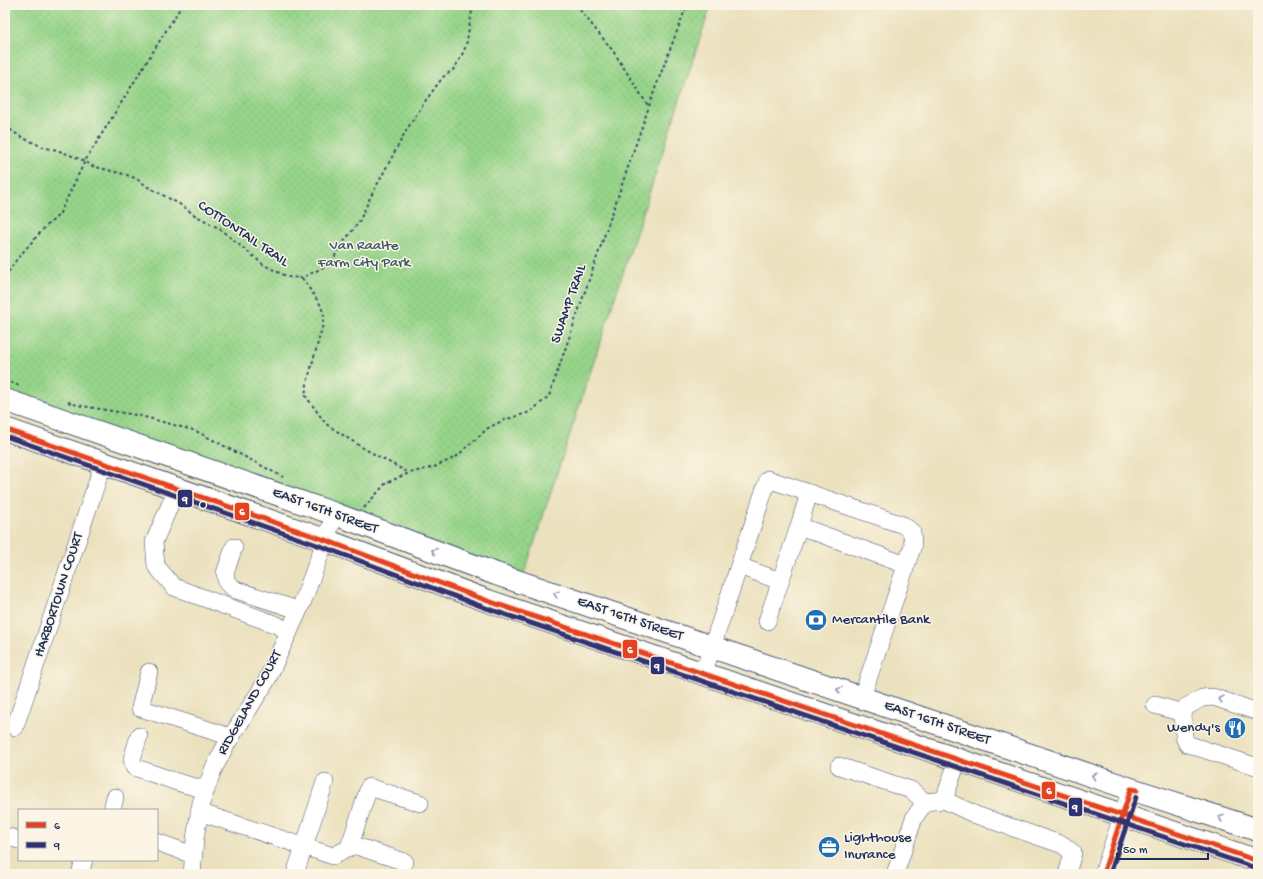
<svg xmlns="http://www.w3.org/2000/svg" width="1263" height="879" viewBox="0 0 1263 879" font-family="'Gochi Hand',sans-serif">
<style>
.park{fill:url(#park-dots);stroke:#588274}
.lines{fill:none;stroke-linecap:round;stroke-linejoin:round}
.minor-casing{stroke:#3a4a6c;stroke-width:18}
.major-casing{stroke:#3a4a6c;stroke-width:24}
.path{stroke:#3a4a6c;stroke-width:2;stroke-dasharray:3 3;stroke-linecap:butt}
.minor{stroke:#fff;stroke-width:17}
.major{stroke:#fff;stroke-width:22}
.bus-1-casing{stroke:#fcf5e5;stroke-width:8}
.bus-2-casing{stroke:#fcf5e5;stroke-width:8}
.bus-1{stroke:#e44221;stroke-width:5}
.bus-2{stroke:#303171;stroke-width:5}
.oneway{stroke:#8d97ae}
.bus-dot{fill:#1b2f5e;stroke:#fcf5e5;stroke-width:1.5}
.labels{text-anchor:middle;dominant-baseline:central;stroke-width:3;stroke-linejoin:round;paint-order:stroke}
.street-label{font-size:15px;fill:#1b2f5e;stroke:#fcf5e5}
.park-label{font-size:15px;fill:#3a5869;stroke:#fcf5e5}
.poi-label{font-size:15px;fill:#1b2f5e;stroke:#fcf5e5;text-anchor:start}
.line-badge{stroke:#fcf5e5;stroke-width:1.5}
.badge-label{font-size:11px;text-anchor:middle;font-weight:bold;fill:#fff}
</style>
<defs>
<pattern id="park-dots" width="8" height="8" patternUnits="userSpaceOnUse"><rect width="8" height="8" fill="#96d489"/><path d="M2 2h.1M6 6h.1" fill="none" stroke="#81b679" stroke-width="1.8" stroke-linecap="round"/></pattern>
</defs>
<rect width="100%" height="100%" fill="#fcf5e5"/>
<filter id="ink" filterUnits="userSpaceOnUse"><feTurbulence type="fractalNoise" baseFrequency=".025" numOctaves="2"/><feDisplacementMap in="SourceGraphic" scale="8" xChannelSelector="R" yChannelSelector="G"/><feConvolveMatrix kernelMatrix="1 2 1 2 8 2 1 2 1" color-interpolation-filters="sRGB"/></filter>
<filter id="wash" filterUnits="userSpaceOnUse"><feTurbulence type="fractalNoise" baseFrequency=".012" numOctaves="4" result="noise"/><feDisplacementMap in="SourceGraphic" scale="16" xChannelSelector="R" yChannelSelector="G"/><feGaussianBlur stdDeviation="0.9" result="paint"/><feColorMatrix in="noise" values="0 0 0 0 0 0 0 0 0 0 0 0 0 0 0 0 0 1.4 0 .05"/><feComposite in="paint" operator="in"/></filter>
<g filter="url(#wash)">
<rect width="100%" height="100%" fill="#ebe1be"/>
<path class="park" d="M 5,5 L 711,5 L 524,574 L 5,394 Z"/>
</g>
<g filter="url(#ink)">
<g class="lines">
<g class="minor-casing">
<g id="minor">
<path d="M 175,488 L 173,498 L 154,542 L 156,566 L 174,587 L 277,625 L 289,632"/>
<path d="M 799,526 L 809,493"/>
<path d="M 234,547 L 225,573 L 227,583 L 236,590 L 298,610"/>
<path d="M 739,566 L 780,581"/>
<path d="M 767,621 L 799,526 L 906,565"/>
<path d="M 149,672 L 140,708 L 231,737"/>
<path d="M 703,674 L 768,479 L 903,525 L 912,532 L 913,545 L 862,697"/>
<path d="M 1155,705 L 1183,713"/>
<path d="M 1258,712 L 1213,697 L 1202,698 L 1186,707 L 1183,713 L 1184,737 L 1187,744 L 1255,766 L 1258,765"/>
<path d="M 15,727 L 103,464"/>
<path d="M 139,736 L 132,759 L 134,767 L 177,782 L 206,790"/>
<path d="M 958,759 L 944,800 L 976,815 L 1063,845 L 1073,853 L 1067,874"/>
<path d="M 839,766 L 911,790 L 925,802"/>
<path d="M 112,810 L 115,797"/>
<path d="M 199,812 L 333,856 L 349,848 L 369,787 L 420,803"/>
<path d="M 5,836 L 19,840"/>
<path d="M 157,842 L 193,855"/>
<path d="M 350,844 L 405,862"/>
<path d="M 80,874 L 84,860"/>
<path d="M 192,874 L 195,839 L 201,803 L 213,770 L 226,745 L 267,680 L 303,601 L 335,514"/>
<path d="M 295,874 L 325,782"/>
<path d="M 895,874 L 914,818 L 925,802 L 944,800"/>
<path d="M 1103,874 L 1131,789"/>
</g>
</g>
<g class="major-casing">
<g id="major">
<path d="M 5,400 L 335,514 L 496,574 L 1131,789 L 1258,830"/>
<path d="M 5,429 L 325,540 L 488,601 L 1258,861"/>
</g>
</g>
<g class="path">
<path d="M 576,5 L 613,51 L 649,107"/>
<path d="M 5,126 L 21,137 L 45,148 L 57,150 L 85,161 L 92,166 L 127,175 L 137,179 L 148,187 L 183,206 L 193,214 L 220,229 L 264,265 L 288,277 L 302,278 L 324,267 L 333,260 L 339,248 L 359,222 L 370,198 L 407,129 L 426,100 L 443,77 L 453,70 L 460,59 L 466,46 L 473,5"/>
<path d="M 5,277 L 17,259 L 45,227 L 59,215 L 85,161 L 182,5"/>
<path d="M 302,278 L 320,304 L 324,315 L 322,328 L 308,379 L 305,395 L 326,424 L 363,448 L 409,473"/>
<path d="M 5,380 L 20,386"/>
<path d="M 68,402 L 77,405 L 141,416 L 196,431 L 283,477"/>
<path d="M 364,508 L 386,483 L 409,473 L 434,467 L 456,457 L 488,428 L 504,420 L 530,412 L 549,396 L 656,86 L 687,5"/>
</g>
<use href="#minor" class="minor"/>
<use href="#major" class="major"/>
<g class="bus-1-casing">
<g id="bus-1">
<path d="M 5,429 L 325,540 L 488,601 L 1258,861"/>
<path d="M 1103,874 L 1131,789 L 1137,790"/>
</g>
</g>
<g class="bus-2-casing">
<g id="bus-2">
<path d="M 5,436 L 323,547 L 486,608 L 1256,868"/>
<path d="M 1110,874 L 1136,797"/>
</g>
</g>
<use href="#bus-1" class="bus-1"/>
<use href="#bus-2" class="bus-2"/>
</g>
<defs><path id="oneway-chevron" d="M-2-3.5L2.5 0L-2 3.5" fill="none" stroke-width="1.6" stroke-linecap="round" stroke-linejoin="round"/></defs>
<g class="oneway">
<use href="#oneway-chevron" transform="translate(434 551) rotate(-160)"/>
<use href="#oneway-chevron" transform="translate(556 594) rotate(-161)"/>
<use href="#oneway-chevron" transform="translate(839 690) rotate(-161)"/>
<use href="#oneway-chevron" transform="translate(1221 699) rotate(-162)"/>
<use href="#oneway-chevron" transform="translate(1094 776) rotate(-161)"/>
<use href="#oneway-chevron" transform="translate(1221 818) rotate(-162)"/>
</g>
</g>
<defs>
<g id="bank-disc" transform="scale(1.15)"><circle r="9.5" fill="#1f6fb2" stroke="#fcf5e5"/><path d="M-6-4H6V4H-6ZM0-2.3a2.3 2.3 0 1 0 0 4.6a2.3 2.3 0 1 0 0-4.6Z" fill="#fff"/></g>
<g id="restaurant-disc" transform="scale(1.15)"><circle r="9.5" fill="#1f6fb2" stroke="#fcf5e5"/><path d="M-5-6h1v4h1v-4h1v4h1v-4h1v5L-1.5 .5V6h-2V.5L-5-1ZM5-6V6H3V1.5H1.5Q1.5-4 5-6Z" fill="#fff"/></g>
<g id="office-disc" transform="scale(1.15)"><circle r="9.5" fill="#1f6fb2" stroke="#fcf5e5"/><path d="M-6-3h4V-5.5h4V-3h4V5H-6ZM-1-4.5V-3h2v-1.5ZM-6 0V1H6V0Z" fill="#fff"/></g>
</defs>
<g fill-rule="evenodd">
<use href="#bank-disc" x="816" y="620"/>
<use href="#restaurant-disc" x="1235" y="728"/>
<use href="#office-disc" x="829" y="847"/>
</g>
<circle class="bus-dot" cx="203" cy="505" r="3.5"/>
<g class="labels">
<g class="street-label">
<text transform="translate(243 234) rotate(34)">COTTONTAIL TRAIL</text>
<text transform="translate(569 304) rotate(-71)">SWAMP TRAIL</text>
<text transform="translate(325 511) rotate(20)">EAST 16TH STREET</text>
<text transform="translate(59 595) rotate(-72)">HARBORTOWN COURT</text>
<text transform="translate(630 619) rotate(19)">EAST 16TH STREET</text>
<text transform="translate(250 703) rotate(-61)">RIDGELAND COURT</text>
<text transform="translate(937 723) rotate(19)">EAST 16TH STREET</text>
</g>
<g class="park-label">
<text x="364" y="246">Van Raalte<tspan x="364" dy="17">Farm City Park</tspan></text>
</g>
<g class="poi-label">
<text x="832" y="620">Mercantile Bank</text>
<text x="1220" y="728" text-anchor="end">Wendy's</text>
<text x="844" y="838">Lighthouse<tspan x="844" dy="17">Inurance</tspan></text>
</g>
</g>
<g class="line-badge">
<rect x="177" y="489" width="16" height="19" rx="4" fill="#303171"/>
<rect x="234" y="502" width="16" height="19" rx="4" fill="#e44221"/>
<rect x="622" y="639" width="16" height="20" rx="4" fill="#e44221"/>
<rect x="650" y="656" width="15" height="19" rx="4" fill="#303171"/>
<rect x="1041" y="781" width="15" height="19" rx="4" fill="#e44221"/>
<rect x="1068" y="797" width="15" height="20" rx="4" fill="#303171"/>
</g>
<g class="badge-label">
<text x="185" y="503">9</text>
<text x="242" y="515">6</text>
<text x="630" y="653">6</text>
<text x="657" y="670">9</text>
<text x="1049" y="794">6</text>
<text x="1075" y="811">9</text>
</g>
<rect width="1263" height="879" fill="none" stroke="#fcf5e5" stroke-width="20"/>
<rect x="18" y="809" width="140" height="52" fill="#fcf5e5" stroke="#a2a6af"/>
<rect x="26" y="822" width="20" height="6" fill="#e44221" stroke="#a2a6af"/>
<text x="54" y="829" font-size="12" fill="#1b2f5e">6</text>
<rect x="26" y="842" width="20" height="6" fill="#303171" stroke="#a2a6af"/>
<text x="54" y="849" font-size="12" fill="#1b2f5e">9</text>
<path d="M1117 853v6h91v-6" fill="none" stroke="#1b2f5e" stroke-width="2"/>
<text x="1123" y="853" font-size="12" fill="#1b2f5e" stroke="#fcf5e5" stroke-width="3" paint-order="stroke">50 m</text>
</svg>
